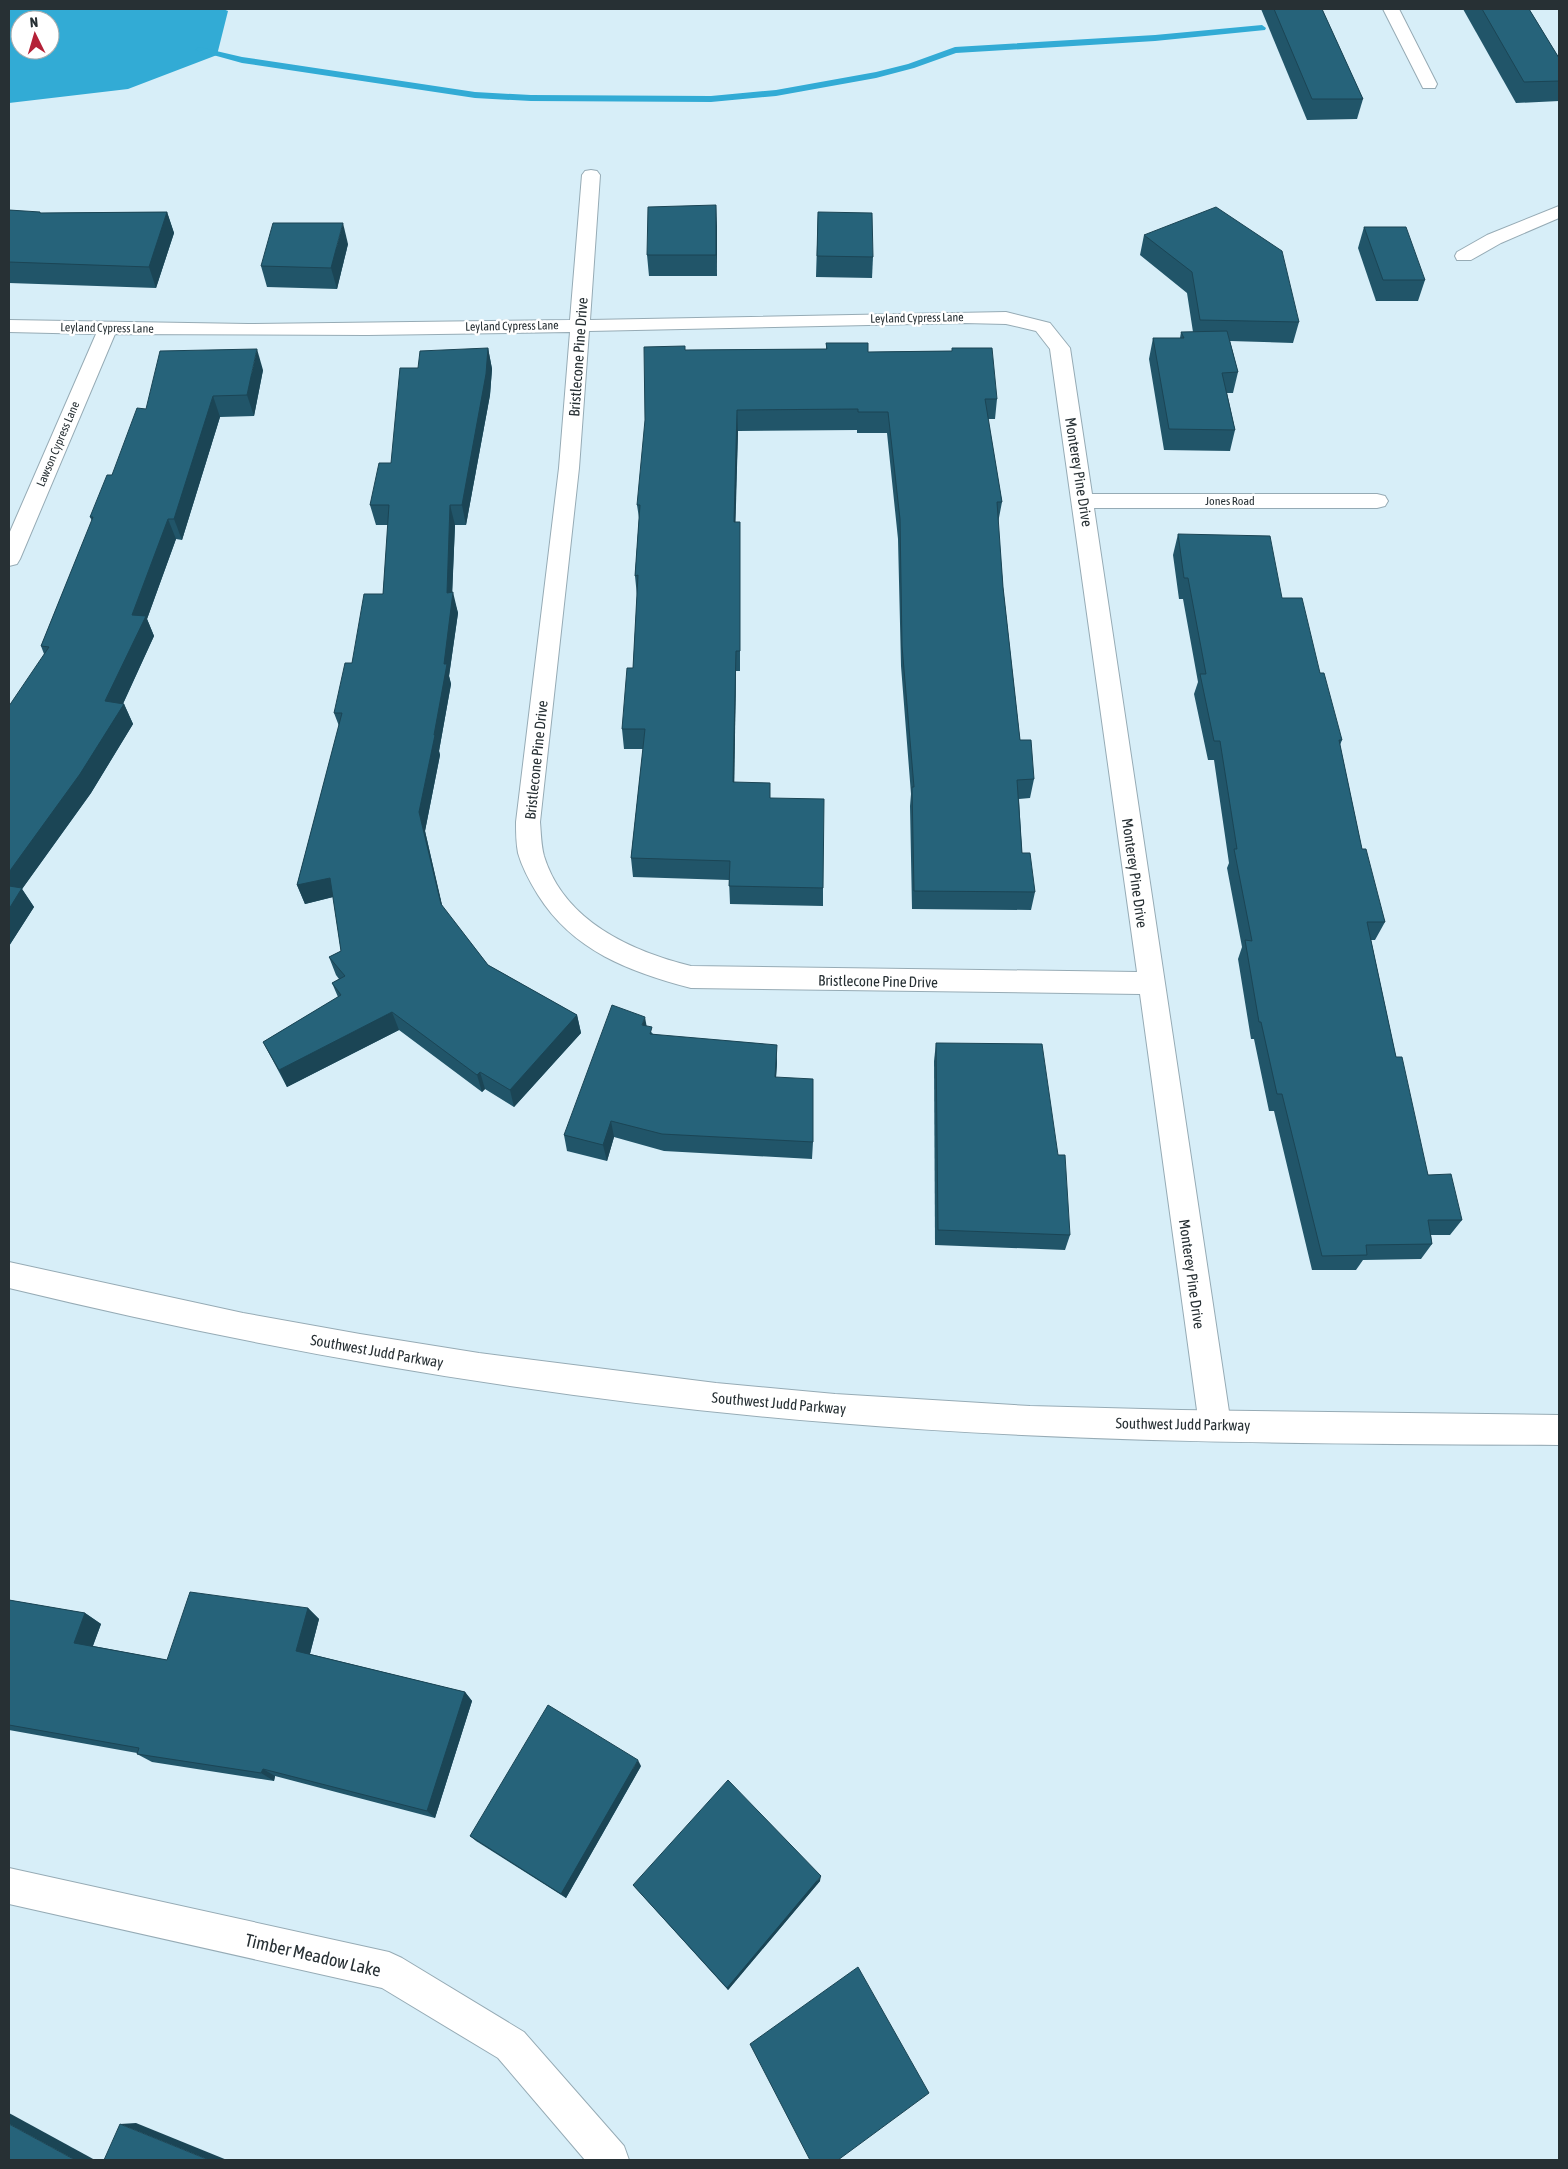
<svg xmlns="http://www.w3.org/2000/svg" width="1568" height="2169" viewBox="0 0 1568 2169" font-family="'Asap Condensed',sans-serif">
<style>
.water{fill:#32abd5;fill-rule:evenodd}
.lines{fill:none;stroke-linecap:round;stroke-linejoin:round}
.stream{fill:#32abd5;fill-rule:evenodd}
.minor-casing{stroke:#96abb5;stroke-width:2}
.highway-casing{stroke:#96abb5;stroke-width:2}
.minor{fill:#fff;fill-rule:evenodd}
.highway{fill:#fff;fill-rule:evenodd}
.wall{fill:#215569}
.shaded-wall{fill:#1b4555}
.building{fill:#26637a;stroke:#1b4555}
.labels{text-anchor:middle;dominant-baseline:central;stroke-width:5;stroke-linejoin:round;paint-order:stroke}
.far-street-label{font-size:12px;fill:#273034;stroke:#fff}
.street-label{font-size:15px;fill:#273034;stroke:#fff}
.near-street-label{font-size:18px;fill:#273034;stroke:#fff}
</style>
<rect width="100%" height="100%" fill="#d7eef8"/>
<path class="water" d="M 9,9 L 223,9 L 228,11 L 217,55 L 128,89 L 9,103 ZM 20,20 L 50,20 L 50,50 L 20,50 Z"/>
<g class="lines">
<path class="stream" d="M 1262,25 L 1266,28 L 1265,30 L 1155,41 L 956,53 L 914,68 L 876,78 L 776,96 L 711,102 L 531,101 L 475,98 L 242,63 L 195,50 L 199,47 L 242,57 L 475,92 L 531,95 L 711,96 L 776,90 L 876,72 L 908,64 L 955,47 L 1155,35 Z"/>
<g class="minor-casing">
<g id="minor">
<path d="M 1383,9 L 1399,9 L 1437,84 L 1435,88 L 1423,88 L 1421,84 Z"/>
<path d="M 591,170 L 597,171 L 600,175 L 590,320 L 1006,312 L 1050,323 L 1070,348 L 1092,494 L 1377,494 L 1385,496 L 1388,501 L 1385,506 L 1377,508 L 1094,508 L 1231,1425 L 1226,1436 L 1215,1440 L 1204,1436 L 1199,1425 L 1140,994 L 691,988 C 630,972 573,951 538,895 C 530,882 522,867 518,853 C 516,843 516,832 516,822 L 559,468 L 570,332 L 367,335 L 115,334 L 20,559 L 17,564 L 9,566 L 9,534 L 96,334 L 9,332 L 9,320 L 248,324 L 570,320 L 582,175 L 585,171 ZM 964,323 L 1006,324 L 1036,331 L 1050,349 L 1137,972 L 691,966 C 631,951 564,921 544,856 C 541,845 541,833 540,822 L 579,468 L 589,331 Z"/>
<path d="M 1559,206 L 1559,218 L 1501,243 L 1471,260 L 1457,260 L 1455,256 L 1457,252 L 1487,235 Z"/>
<path d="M 9,1868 L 389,1952 L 402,1958 L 524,2032 L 624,2146 L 629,2160 L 585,2160 L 498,2058 L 382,1988 L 9,1904 Z"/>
</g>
</g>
<g class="highway-casing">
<path id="highway" d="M 9,1262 L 243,1313 L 360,1334 L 479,1353 L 716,1383 L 835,1394 L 1030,1406 L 1181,1410 L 1559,1415 L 1559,1445 C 1319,1444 1077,1443 837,1423 C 558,1401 281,1354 9,1288 Z"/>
</g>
<use href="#minor" class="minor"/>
<use href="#highway" class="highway"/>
</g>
<g class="wall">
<path d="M 1261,9 L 1322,9 L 1363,99 L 1357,119 L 1307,120 Z"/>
<path d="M 1463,9 L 1529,9 L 1559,58 L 1559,101 L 1516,103 Z"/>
<path d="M 716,205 L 717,276 L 649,276 L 647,255 Z"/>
<path d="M 9,210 L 41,213 L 167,212 L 174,233 L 156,288 L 9,283 Z"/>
<path d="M 818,212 L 873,257 L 872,278 L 816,277 Z"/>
<path d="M 1364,227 L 1425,280 L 1418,301 L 1376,301 L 1358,248 Z"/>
<path d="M 1144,235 L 1299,322 L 1293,343 L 1230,341 L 1238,372 L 1233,393 L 1227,393 L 1235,430 L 1230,451 L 1164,450 L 1149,359 L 1153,338 L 1180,338 L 1181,332 L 1193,332 L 1187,293 L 1140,255 Z"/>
<path d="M 348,244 L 337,289 L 267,287 L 261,266 Z"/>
<path d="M 826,343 L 868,352 L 952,351 L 952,348 L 997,399 L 995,419 L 988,419 L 1002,502 L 998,523 L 1003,587 L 1020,740 L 1034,779 L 1030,798 L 1019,799 L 1022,853 L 1035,892 L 1031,910 L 912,909 L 910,806 L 911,794 L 901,666 L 898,539 L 887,433 L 857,433 L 857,430 L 738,431 L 735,522 L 740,522 L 740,671 L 736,671 L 734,782 L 770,798 L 823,888 L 823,906 L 730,904 L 729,880 L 633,877 L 631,858 L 643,749 L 624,749 L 622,729 L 633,668 L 637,596 L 635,576 L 639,518 L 637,505 L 685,350 L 826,349 Z"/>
<path d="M 488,348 L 492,369 L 490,395 L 466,525 L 455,525 L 452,593 L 458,613 L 449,676 L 451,684 L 439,751 L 440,755 L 425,831 L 442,906 L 488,965 L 577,1015 L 581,1033 L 514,1107 L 485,1089 L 482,1092 L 399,1030 L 287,1087 L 263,1042 L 338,997 L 332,983 L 339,979 L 336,975 L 329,957 L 341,951 L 333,897 L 305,904 L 297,885 L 339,726 L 334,713 L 352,663 L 383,594 L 388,525 L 376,525 L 370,505 L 391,463 L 418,368 Z"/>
<path d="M 263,370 L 254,416 L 220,417 L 182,540 L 176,539 L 147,619 L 154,636 L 123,704 L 124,704 L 133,724 L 91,793 L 22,889 L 34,907 L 9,946 L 44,654 L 41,646 L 92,521 L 90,517 L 112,475 L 146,409 Z"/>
<path d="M 1178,534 L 1282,598 L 1320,673 L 1342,740 L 1340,745 L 1362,849 L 1385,922 L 1375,940 L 1371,940 L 1396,1057 L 1428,1175 L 1462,1220 L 1450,1235 L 1431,1235 L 1432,1244 L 1421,1259 L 1363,1260 L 1356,1270 L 1312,1270 L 1274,1111 L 1269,1111 L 1254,1039 L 1251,1039 L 1238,959 L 1242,947 L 1227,868 L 1229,863 L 1214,760 L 1208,760 L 1194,694 L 1198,682 L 1183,599 L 1179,599 L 1173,555 Z"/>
<path d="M 646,1026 L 653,1034 L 777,1062 L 776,1077 L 813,1142 L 812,1159 L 664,1151 L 614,1137 L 607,1161 L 567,1151 L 564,1135 Z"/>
<path d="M 936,1043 L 1070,1235 L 1065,1250 L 935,1245 L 934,1061 Z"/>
<path d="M 9,1600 L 85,1613 L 101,1624 L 93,1646 L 167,1660 L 308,1608 L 319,1619 L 310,1654 L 465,1692 L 472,1701 L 435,1818 L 275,1776 L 274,1781 L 152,1762 L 137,1754 L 137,1753 L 9,1730 Z"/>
<path d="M 641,1766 L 566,1898 L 476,1841 L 470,1836 Z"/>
<path d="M 820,1881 L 728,1990 L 633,1885 Z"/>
</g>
<g class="shaded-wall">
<path d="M 716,205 L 717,226 L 717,276 L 716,255 Z"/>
<path d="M 167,212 L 174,233 L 156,288 L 149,267 Z"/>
<path d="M 343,223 L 348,244 L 337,289 L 331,268 Z"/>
<path d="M 488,348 L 492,369 L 490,395 L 466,525 L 462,505 Z"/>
<path d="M 257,349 L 263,370 L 254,416 L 247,395 Z"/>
<path d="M 213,396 L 220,417 L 182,540 L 174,519 Z"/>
<path d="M 737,410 L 738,431 L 735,542 L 734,522 Z"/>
<path d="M 450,505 L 455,525 L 452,598 L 453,592 L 458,613 L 449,676 L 451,684 L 439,751 L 440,755 L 425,831 L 446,922 L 441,904 L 419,812 L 434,735 L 444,664 Z"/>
<path d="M 168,519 L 176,539 L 147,619 L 154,636 L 120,710 L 124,704 L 133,724 L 91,793 L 22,889 L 34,907 L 9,946 L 9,872 L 105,701 L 132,615 Z"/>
<path d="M 736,651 L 736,671 L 734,801 L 733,782 Z"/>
<path d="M 330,878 L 337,896 L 305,904 L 297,885 Z"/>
<path d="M 392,1012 L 399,1030 L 287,1087 L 279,1070 Z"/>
<path d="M 577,1015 L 581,1033 L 514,1107 L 510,1090 Z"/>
<path d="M 645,1017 L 648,1034 L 642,1025 Z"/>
<path d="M 777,1045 L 777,1062 L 775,1094 L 775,1077 Z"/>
<path d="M 480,1072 L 485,1089 L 482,1092 L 477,1075 Z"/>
<path d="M 611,1121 L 614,1137 L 607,1161 L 603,1145 Z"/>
<path d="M 308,1608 L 319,1619 L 308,1661 L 296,1651 Z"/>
<path d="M 85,1613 L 101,1624 L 90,1653 L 74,1643 Z"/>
<path d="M 465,1692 L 472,1701 L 435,1818 L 427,1811 Z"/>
<path d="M 638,1760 L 641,1766 L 566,1898 L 561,1894 Z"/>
<path d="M 263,1769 L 275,1776 L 274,1781 L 261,1773 Z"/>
<path d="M 821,1876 L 820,1881 L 728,1990 L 727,1988 Z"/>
<path d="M 9,2113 L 95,2160 L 75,2160 L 9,2124 Z"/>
<path d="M 136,2123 L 227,2160 L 209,2160 L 120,2124 Z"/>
</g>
<g class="building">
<path d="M 1274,9 L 1322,9 L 1363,99 L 1312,99 Z"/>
<path d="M 1482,9 L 1529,9 L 1559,58 L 1559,81 L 1524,82 Z"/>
<path d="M 716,205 L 716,255 L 647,255 L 648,207 Z"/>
<path d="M 1216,207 L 1282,251 L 1299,322 L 1200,320 L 1192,272 L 1144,235 Z"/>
<path d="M 9,210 L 40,212 L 40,213 L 167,212 L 149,267 L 9,262 Z"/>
<path d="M 818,212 L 872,213 L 873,257 L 817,256 Z"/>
<path d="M 273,223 L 343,223 L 331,268 L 261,266 Z"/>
<path d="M 1364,227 L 1406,227 L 1425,280 L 1383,280 Z"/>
<path d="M 1227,331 L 1238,372 L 1222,373 L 1235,430 L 1169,429 L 1153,338 L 1184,338 L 1181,332 Z"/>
<path d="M 826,343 L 868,343 L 868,352 L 952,351 L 952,348 L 992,348 L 997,399 L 985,399 L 1002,502 L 997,502 L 1003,587 L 1020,740 L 1031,740 L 1034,779 L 1017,780 L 1022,853 L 1030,853 L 1035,892 L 914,891 L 912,787 L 914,787 L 902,646 L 900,519 L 888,412 L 858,412 L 858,409 L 737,410 L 734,522 L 740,522 L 740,651 L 736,651 L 733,782 L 770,783 L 770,798 L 824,799 L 823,888 L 729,886 L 730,861 L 631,858 L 645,729 L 622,729 L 627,668 L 633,668 L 638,575 L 635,576 L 640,505 L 637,505 L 645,420 L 644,347 L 685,346 L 685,350 L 827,349 Z"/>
<path d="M 488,348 L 486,374 L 462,505 L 450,505 L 447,593 L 453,592 L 444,664 L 447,664 L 434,735 L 435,735 L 419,812 L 441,904 L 488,965 L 577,1015 L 510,1090 L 480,1072 L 477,1075 L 392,1012 L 279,1070 L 263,1042 L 341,995 L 332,983 L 345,976 L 329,957 L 341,951 L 330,878 L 297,885 L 342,713 L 334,713 L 345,663 L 352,663 L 364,594 L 383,594 L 389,505 L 370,505 L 379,463 L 391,463 L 400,368 L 418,368 L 420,351 Z"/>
<path d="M 257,349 L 247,395 L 213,396 L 174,519 L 168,519 L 132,615 L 146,616 L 105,701 L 124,704 L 80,774 L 9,872 L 9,706 L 49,647 L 41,646 L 93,517 L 90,517 L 107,475 L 112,475 L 137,408 L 146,409 L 160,351 Z"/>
<path d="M 1178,534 L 1270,536 L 1282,598 L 1302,598 L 1320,673 L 1324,673 L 1342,740 L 1339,740 L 1362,849 L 1366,849 L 1385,922 L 1367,922 L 1396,1057 L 1402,1057 L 1428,1175 L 1451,1174 L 1462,1220 L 1428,1220 L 1432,1244 L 1366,1245 L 1367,1255 L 1322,1256 L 1282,1094 L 1277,1094 L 1261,1022 L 1259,1022 L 1245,940 L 1252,941 L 1234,849 L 1237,849 L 1220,741 L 1214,741 L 1200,674 L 1206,674 L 1188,578 L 1184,578 Z"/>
<path d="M 9,886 L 22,888 L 9,909 Z"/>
<path d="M 612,1005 L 645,1017 L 642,1025 L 652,1027 L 650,1034 L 777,1045 L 775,1077 L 813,1079 L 813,1142 L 662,1134 L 611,1121 L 603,1145 L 564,1135 Z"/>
<path d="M 936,1043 L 1042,1044 L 1058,1155 L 1065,1155 L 1070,1235 L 938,1230 Z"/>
<path d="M 190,1592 L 308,1608 L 296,1651 L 465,1692 L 427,1811 L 263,1769 L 261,1773 L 137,1754 L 139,1748 L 9,1725 L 9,1600 L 85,1613 L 74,1643 L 167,1660 Z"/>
<path d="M 548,1705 L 638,1760 L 561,1894 L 470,1836 Z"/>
<path d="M 728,1780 L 821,1876 L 727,1988 L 633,1885 Z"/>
<path d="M 858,1967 L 929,2093 L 838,2160 L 810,2160 L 750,2044 Z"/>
<path d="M 9,2124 L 75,2160 L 9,2160 Z"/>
<path d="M 120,2124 L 209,2160 L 104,2160 Z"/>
</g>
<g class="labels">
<g class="far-street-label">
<text transform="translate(917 318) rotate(-1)">Leyland Cypress Lane</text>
<text transform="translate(512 326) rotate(-1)">Leyland Cypress Lane</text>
<text transform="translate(107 328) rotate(1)">Leyland Cypress Lane</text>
<text transform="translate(58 444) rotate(-67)">Lawson Cypress Lane</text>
<text x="1230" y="501">Jones Road</text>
</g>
<g class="street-label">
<text transform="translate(578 357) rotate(-86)">Bristlecone Pine Drive</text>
<text transform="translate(1079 472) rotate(81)">Monterey Pine Drive</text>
<text transform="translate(536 760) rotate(-84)">Bristlecone Pine Drive</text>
<text transform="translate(1135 873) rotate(82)">Monterey Pine Drive</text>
<text transform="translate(878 981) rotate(1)">Bristlecone Pine Drive</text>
<text transform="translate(1192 1274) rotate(82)">Monterey Pine Drive</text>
<text transform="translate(377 1351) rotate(10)">Southwest Judd Parkway</text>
<text transform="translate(779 1403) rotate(5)">Southwest Judd Parkway</text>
<text transform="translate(1183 1424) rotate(1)">Southwest Judd Parkway</text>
</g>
<g class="near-street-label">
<text transform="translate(313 1955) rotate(13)">Timber Meadow Lake</text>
</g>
</g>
<rect width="1568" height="2169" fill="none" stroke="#273034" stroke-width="20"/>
<g transform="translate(35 35) rotate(355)"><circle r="24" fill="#ffffff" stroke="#a9acae"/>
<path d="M0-4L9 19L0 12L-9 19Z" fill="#b42137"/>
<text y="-8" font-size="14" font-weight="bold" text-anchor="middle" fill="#273034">N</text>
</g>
</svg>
